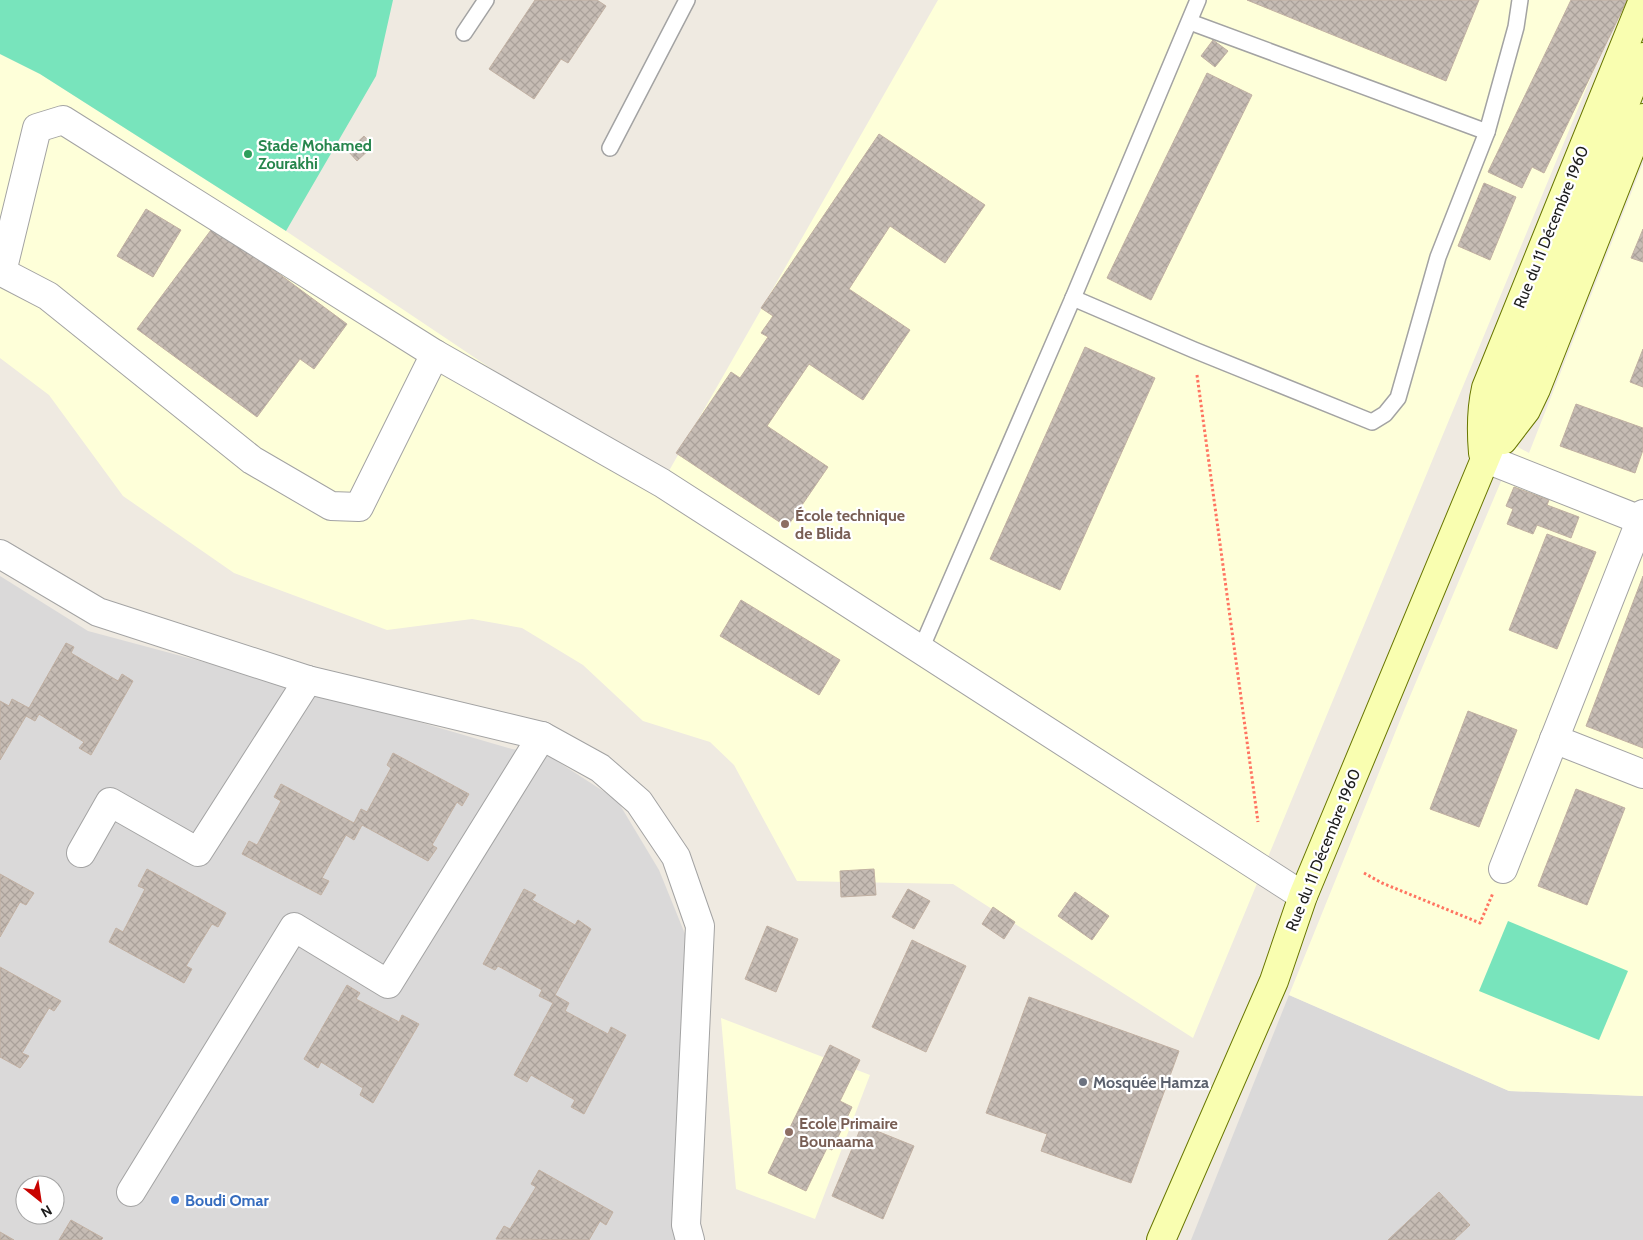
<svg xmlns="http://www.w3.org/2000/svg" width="1643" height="1240" viewBox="0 0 1643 1240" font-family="Cabin,sans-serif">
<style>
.residential{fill:#dad9d9;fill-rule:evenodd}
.education{fill:#feffd9}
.pitch{fill:#78e4bc}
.building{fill:url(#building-cross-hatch);stroke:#c1b0a2}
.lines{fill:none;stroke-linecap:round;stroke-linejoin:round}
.lane-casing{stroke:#a3a3a3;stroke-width:18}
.street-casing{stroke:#a3a3a3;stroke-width:30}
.secondary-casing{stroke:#687600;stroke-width:30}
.path{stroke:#ff7461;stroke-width:3;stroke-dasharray:2.5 2.5;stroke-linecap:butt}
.lane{stroke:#fff;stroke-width:15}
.street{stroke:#fff;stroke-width:28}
.secondary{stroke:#f9feb0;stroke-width:28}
.leisure-dot{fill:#2e9e5b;stroke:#fff;stroke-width:2}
.education-dot{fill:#8d6e63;stroke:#fff;stroke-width:2}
.worship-dot{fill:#6b7280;stroke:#fff;stroke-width:2}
.shop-dot{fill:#3f7fe0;stroke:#fff;stroke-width:2}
.labels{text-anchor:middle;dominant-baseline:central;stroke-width:4.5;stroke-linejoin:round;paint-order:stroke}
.leisure-label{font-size:16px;font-weight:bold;fill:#27864d;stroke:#fff;text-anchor:start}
.street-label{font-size:16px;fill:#1c1c1c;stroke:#fff}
.education-label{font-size:16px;font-weight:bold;fill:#785e54;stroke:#fff;text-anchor:start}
.worship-label{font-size:16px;font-weight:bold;fill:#5b616d;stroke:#fff;text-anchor:start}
.shop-label{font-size:16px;font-weight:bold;fill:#366cbe;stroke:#fff;text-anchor:start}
</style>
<defs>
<pattern id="building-cross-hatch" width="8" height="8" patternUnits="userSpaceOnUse" patternTransform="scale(1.25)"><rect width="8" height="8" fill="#c6bcb4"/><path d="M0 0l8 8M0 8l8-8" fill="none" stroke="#aaa19a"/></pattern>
</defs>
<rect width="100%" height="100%" fill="#efeae1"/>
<g class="residential">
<path d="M 0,576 L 88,631 L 330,696 L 512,749 L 546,754 L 617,800 L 659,870 L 685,934 L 675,1240 L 0,1240 ZM 25,1185 L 55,1185 L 55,1215 L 25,1215 Z"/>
<path d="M 1289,995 L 1509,1091 L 1643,1096 L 1643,1240 L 1191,1240 Z"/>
</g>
<g class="education">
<path d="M 938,0 L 1623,0 L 1193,1038 L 953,884 L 797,881 L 734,765 L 710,742 L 643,721 L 583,665 L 522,628 L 472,619 L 387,630 L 234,573 L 123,496 L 49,395 L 0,358 L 0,54 L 40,74 L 286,231 L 662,483 Z"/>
<path d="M 1643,163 L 1643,1096 L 1509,1091 L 1289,995 L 1405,708 L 1516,446 L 1529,453 Z"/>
<path d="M 721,1018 L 870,1075 L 815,1219 L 736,1189 Z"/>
</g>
<g class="pitch">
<path d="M 0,0 L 393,0 L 376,76 L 286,231 L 40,74 L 0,54 Z"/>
<path d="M 1508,921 L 1628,971 L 1599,1040 L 1479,991 Z"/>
</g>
<g class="building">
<path d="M 535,0 L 597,0 L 606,6 L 568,63 L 561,59 L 534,99 L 489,69 Z"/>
<path d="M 1247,0 L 1479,0 L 1446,81 Z"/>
<path d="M 1571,0 L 1627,0 L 1544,173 L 1532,167 L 1522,188 L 1488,172 Z"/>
<path d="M 1213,40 L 1228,51 L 1215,67 L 1201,56 Z"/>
<path d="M 1207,73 L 1252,95 L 1151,300 L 1107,278 Z"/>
<path d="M 879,134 L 985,205 L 945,263 L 890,226 L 849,289 L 910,330 L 863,400 L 809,364 L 767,426 L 828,467 L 787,527 L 676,453 L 731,372 L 740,378 L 768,337 L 761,333 L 773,316 L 761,308 Z"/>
<path d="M 364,136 L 373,146 L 357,161 L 348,151 Z"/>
<path d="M 1484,183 L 1516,197 L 1490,260 L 1458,246 Z"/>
<path d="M 146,209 L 181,230 L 153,277 L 117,256 Z"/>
<path d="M 214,226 L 347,324 L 314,369 L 300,359 L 257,417 L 137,329 Z"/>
<path d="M 1643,229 L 1643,262 L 1631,258 Z"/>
<path d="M 1085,347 L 1155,378 L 1060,590 L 990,559 Z"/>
<path d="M 1643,349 L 1643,387 L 1630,382 Z"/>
<path d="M 1576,404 L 1643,428 L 1643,450 L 1635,473 L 1560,446 Z"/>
<path d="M 1514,487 L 1549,500 L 1547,505 L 1579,517 L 1571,538 L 1537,525 L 1533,534 L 1507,524 L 1513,509 L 1506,506 Z"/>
<path d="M 1547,534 L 1596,552 L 1557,649 L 1509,630 Z"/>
<path d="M 1643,576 L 1643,748 L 1586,726 Z"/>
<path d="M 741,600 L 840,660 L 819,695 L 720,636 Z"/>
<path d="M 66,643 L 74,647 L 71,653 L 118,681 L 122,674 L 133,681 L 91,755 L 79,748 L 84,742 L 39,714 L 35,721 L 26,716 L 0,760 L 0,701 L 9,706 L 12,699 L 29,708 Z"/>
<path d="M 1468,711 L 1517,730 L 1479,827 L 1430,809 Z"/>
<path d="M 393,753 L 469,794 L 462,806 L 457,802 L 432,845 L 437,848 L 428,861 L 362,825 L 354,840 L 346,835 L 322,878 L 329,881 L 321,895 L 242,854 L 249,841 L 257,845 L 281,801 L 274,797 L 281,784 L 354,823 L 361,809 L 367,812 L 391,768 L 387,765 Z"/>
<path d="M 1576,789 L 1625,808 L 1587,905 L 1538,886 Z"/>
<path d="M 147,869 L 226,913 L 218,927 L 212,924 L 186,966 L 192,969 L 184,983 L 109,942 L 116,928 L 123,932 L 145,889 L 138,886 Z"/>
<path d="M 874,869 L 876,895 L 841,897 L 840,871 Z"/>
<path d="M 0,874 L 34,893 L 26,905 L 20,902 L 0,937 Z"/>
<path d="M 524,889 L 536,895 L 532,900 L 575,925 L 578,920 L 591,929 L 555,995 L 569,1003 L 565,1011 L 608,1034 L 611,1027 L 626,1035 L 584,1114 L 571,1107 L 575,1100 L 531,1075 L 527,1082 L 514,1075 L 553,1003 L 539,996 L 542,990 L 498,966 L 495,970 L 483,964 Z"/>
<path d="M 908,889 L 930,901 L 914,929 L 892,917 Z"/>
<path d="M 1075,892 L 1109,916 L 1092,940 L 1058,916 Z"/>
<path d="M 993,907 L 1015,922 L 1004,939 L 982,924 Z"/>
<path d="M 767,926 L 798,939 L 776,992 L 745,979 Z"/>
<path d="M 912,940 L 966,966 L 926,1052 L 872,1027 Z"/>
<path d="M 0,967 L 61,1001 L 54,1011 L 49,1008 L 22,1053 L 29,1056 L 20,1068 L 0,1057 Z"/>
<path d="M 347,985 L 360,993 L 356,999 L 399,1022 L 402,1015 L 419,1024 L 373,1103 L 360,1095 L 363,1088 L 321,1062 L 318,1068 L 304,1059 Z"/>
<path d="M 1029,997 L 1179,1051 L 1131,1183 L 1041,1151 L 1047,1134 L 986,1113 Z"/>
<path d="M 830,1045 L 860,1060 L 840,1101 L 852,1107 L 832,1150 L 827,1148 L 806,1191 L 768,1173 Z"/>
<path d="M 862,1125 L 914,1146 L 883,1219 L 832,1196 Z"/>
<path d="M 539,1170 L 613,1212 L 606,1225 L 600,1221 L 589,1240 L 496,1239 L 504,1226 L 510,1229 L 536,1187 L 531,1184 Z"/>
<path d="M 1439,1192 L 1470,1225 L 1454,1240 L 1388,1240 Z"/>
<path d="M 71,1220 L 103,1238 L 101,1240 L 59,1240 Z"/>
<path d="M 0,1232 L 14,1240 L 0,1240 Z"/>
</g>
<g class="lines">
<g class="lane-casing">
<g id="lane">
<path d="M 1190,22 L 1487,132"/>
<path d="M 464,33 L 486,0"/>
<path d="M 610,148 L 687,0"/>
<path d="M 1073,298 L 1194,350 L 1372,422 L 1385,414 L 1398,398 L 1438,257 L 1487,132 L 1516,27 L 1520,0"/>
<path d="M 921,649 L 1073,298 L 1198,0"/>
</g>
</g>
<g class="street-casing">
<g id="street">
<path d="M 0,271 L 48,296 L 252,460 L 331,506 L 359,507 L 435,354"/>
<path d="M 2,272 L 37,128 L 63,120 L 435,354 L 662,483 L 1303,896"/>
<path d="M 1484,458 L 1643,521"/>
<path d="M 0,554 L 98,612 L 308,680 L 542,736 L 600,768 L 639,802 L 676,857 L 700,926 L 686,1225 L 690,1240"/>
<path d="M 1554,739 L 1643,774"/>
<path d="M 81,853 L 110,802 L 198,852 L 308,680"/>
<path d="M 1503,869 L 1643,514"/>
<path d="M 131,1192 L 294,927 L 388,984 L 542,736"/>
</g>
</g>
<g class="secondary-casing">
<g id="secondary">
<path d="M 1503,440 L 1526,410 L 1536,389 L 1643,118"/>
<path d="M 1483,453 C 1481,430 1481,410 1486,388 L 1643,0"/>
<path d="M 1161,1240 L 1274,981 L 1303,896 L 1523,368 L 1643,57"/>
</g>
</g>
<g class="path">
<path d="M 1197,375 L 1258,822"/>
<path d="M 1364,873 L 1382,883 L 1480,923 L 1493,893"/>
</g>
<use href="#lane" class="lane"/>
<use href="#street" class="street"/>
<use href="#secondary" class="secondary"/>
</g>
<circle class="leisure-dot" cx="248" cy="154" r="5"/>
<g class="education-dot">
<circle cx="785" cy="524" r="5"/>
<circle cx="789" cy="1132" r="5"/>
</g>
<circle class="worship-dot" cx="1083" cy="1082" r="5"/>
<circle class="shop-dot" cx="175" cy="1200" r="5"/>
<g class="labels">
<g class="leisure-label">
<text x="258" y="145">Stade Mohamed<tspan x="258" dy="18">Zourakhi</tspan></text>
</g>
<g class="street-label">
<text transform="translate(1551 227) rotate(-68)">Rue du 11 Décembre 1960</text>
<text transform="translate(1323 850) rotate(-68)">Rue du 11 Décembre 1960</text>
</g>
<g class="education-label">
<text x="795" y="515">École technique<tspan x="795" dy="18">de Blida</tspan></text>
<text x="799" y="1123">Ecole Primaire<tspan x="799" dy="18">Bounaama</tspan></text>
</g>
<g class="worship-label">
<text x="1093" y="1082">Mosquée Hamza</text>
</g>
<g class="shop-label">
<text x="185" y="1200">Boudi Omar</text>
</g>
</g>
<g transform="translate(40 1200) rotate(150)"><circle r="24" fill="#ffffff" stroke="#a4a4a4"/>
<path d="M0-4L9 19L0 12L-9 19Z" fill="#c80300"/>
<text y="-8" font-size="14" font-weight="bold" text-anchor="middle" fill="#1c1c1c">N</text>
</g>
</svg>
